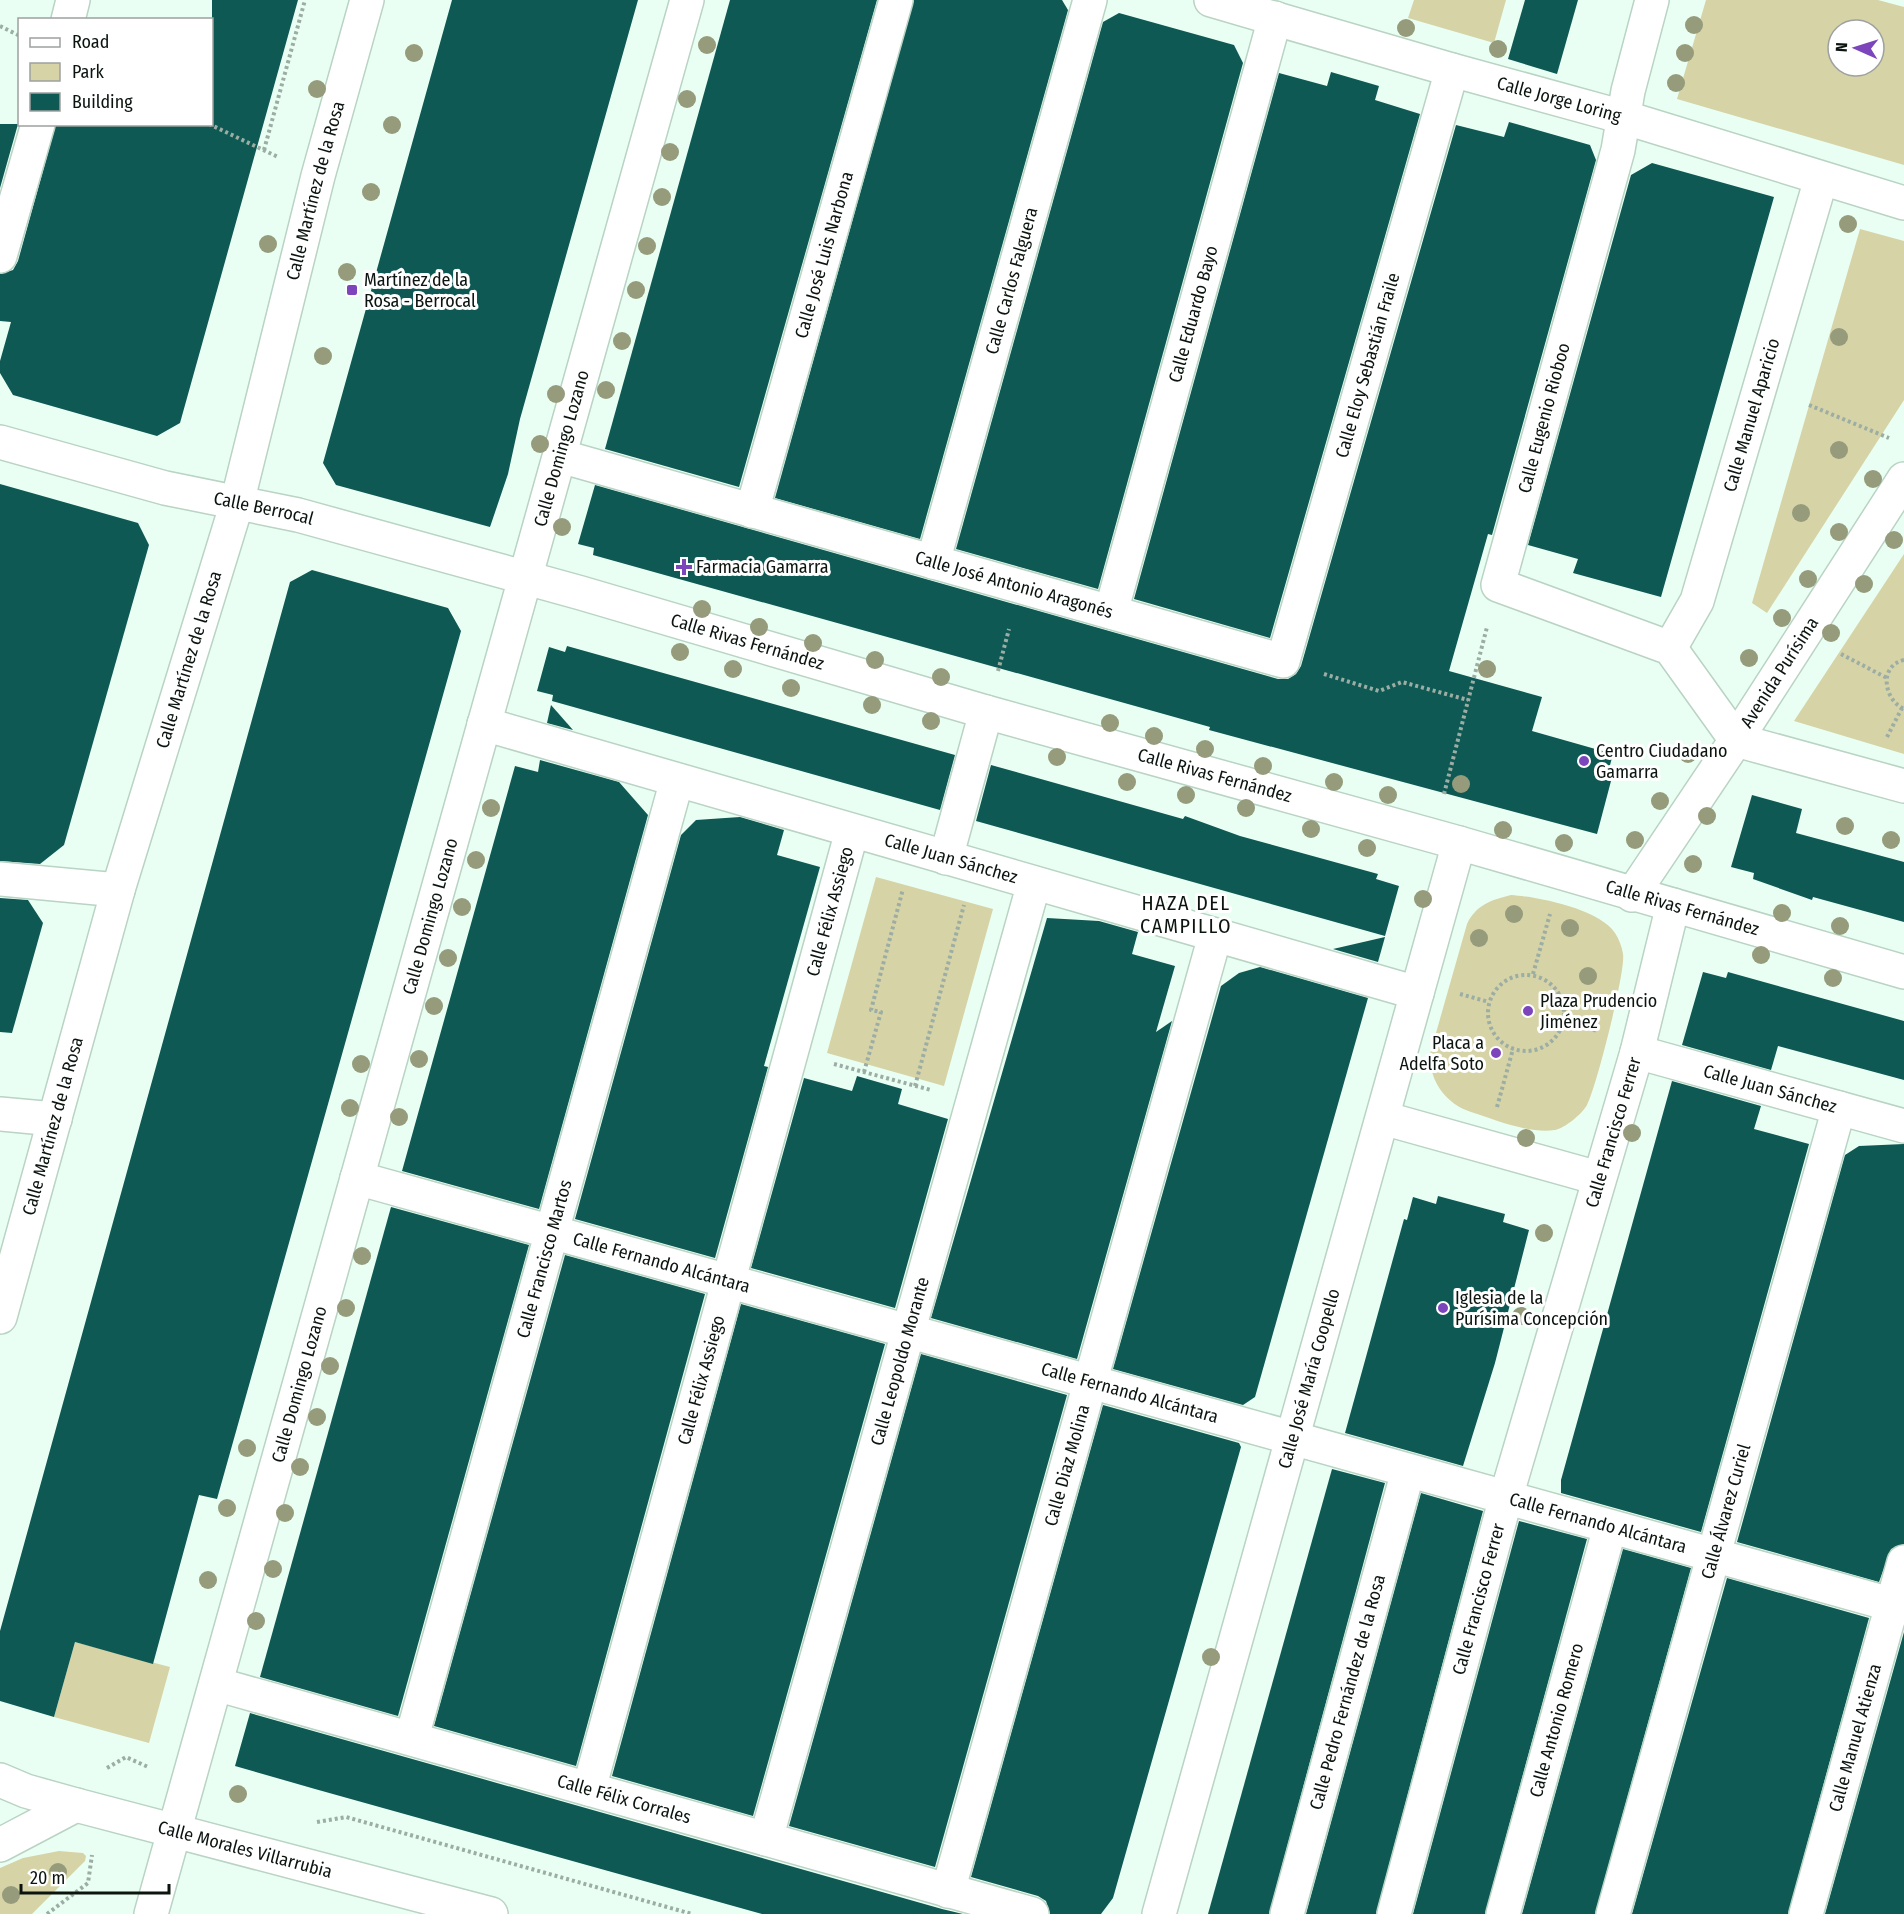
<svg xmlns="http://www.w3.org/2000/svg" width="1904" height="1914" viewBox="0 0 1904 1914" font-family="'Fira Sans Condensed',sans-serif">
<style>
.green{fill:#d6d3a7;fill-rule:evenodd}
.building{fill:#0f5954}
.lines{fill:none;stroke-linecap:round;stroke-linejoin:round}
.minor-casing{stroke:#b9d3c4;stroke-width:36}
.major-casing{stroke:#b9d3c4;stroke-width:36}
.path{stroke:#9cada4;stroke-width:4;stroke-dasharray:3 3;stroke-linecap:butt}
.minor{stroke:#fff;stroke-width:33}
.major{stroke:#fff;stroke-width:33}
.tree{fill:#959b7b}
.poi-dot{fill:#7c45bc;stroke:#fff;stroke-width:2}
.labels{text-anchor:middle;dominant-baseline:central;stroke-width:6;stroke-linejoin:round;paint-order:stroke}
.street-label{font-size:18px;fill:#0b140f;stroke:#fff}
.poi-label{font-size:18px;fill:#0b140f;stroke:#fff;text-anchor:start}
.neighbourhood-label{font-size:20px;letter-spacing:1.5px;fill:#0b140f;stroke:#fff}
</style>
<rect width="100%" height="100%" fill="#eafff3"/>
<g class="green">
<path d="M 1414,0 L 1506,0 L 1494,43 L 1408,18 Z"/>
<path d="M 1706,0 L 1878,0 L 1904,7 L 1904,165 L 1677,99 ZM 1838,30 L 1874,30 L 1874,66 L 1838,66 Z"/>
<path d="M 1860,229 L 1904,241 L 1904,400 L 1767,613 L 1752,603 Z"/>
<path d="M 1904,554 L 1904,754 L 1794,721 Z"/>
<path d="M 876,877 L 993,909 L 944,1086 L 827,1053 Z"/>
<path d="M 1511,895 C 1539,897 1599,909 1615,933 C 1619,939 1622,947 1623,954 C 1626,971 1596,1088 1587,1105 C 1582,1114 1565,1128 1555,1130 C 1529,1134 1496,1120 1471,1112 C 1446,1104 1429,1081 1430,1054 L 1467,924 C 1476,905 1491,900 1511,895 Z"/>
<path d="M 75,1642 L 170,1667 L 149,1743 L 54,1717 Z"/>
<path d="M 59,1851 L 83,1853 L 86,1856 L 85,1861 L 32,1914 L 0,1914 L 0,1868 L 23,1858 Z"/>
</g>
<g class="building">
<path d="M 212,0 L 298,0 L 180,423 L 157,436 L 13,395 L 0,373 L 0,361 L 11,322 L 0,321 L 0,274 L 13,270 L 18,261 L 56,124 L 212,124 Z"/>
<path d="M 452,0 L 638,0 L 520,419 L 508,474 L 490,527 L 336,485 L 323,463 Z"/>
<path d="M 730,0 L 877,0 L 739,487 L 605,449 Z"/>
<path d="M 914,0 L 1062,0 L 1068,10 L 920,539 L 775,498 Z"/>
<path d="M 1525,0 L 1578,0 L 1557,74 L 1508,59 Z"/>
<path d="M 1119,13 L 1234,45 L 1243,63 L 1098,589 L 956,549 L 1103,22 Z"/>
<path d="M 1331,72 L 1379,86 L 1375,100 L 1420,114 L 1270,638 L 1134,599 L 1279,73 L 1327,86 Z"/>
<path d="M 1509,122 L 1590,145 L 1596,160 L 1492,535 L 1488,534 L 1449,671 L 1542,697 L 1532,731 L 1613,754 L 1606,780 L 1611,781 L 1597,834 L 1209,730 L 1210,727 L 1153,711 L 593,555 L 594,548 L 578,544 L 595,485 L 1278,679 L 1288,679 L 1296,674 L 1301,666 L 1456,125 L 1504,137 Z"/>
<path d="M 0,124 L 18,124 L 0,188 Z"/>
<path d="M 1652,163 L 1774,197 L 1661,597 L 1573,573 L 1578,559 L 1528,545 L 1631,175 Z"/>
<path d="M 0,484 L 138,523 L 149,545 L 64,845 L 40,864 L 0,861 Z"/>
<path d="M 312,570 L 448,608 L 461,631 L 217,1499 L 199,1495 L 153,1664 L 75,1642 L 54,1717 L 0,1701 L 0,1631 L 290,582 Z"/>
<path d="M 567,646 L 955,755 L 940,810 L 552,701 L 553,695 L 537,691 L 549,647 L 565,652 Z"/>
<path d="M 551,705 L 573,730 L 547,723 Z"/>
<path d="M 540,760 L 619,782 L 648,815 L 539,1209 L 402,1171 L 515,766 L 538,772 Z"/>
<path d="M 991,765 L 1183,819 L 1185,816 L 1240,836 L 1378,874 L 1376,879 L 1399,886 L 1385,936 L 976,821 Z"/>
<path d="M 1752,795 L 1802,809 L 1796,833 L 1904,862 L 1904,922 L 1813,897 L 1812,900 L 1753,879 L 1754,873 L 1731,867 Z"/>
<path d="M 740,817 L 784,830 L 777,855 L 820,867 L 764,1066 L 768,1067 L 715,1258 L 575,1219 L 681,835 L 696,820 Z"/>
<path d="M 0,898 L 28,900 L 43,923 L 12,1033 L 0,1032 Z"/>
<path d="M 1047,918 L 1099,921 L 1138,932 L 1132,954 L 1175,966 L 1156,1032 L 1172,1021 L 1077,1359 L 931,1318 Z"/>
<path d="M 1385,937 L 1378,962 L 1333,949 Z"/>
<path d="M 1260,967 L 1368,998 L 1255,1397 L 1243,1405 L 1113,1369 L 1221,986 L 1239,973 Z"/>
<path d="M 1703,972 L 1726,978 L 1728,972 L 1904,1021 L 1904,1080 L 1778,1046 L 1771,1070 L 1682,1045 Z"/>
<path d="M 857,1076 L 902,1089 L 898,1104 L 948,1119 L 895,1308 L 751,1268 L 804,1078 L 852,1091 Z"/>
<path d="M 1672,1081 L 1761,1106 L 1754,1129 L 1809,1144 L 1701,1532 L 1561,1493 L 1561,1480 Z"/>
<path d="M 1904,1144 L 1904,1544 L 1891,1549 L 1879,1582 L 1737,1542 L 1845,1155 L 1859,1146 Z"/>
<path d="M 1438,1196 L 1505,1214 L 1503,1222 L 1529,1230 L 1495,1363 L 1463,1466 L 1345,1433 L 1404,1219 L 1407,1220 L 1413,1197 L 1436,1204 Z"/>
<path d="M 391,1207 L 529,1245 L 398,1716 L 260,1677 Z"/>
<path d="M 565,1255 L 705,1294 L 576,1766 L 434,1726 Z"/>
<path d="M 741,1304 L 885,1344 L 753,1816 L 612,1776 Z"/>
<path d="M 921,1354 L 1067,1395 L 935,1867 L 789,1826 Z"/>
<path d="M 1103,1405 L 1239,1443 L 1241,1447 L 1113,1898 L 1101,1914 L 1050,1914 L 1046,1901 L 1038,1896 L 971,1877 Z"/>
<path d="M 1332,1469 L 1385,1483 L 1269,1914 L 1208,1914 Z"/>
<path d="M 1421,1493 L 1483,1511 L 1376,1914 L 1306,1914 Z"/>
<path d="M 1519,1521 L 1587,1539 L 1485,1914 L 1413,1914 Z"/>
<path d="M 1623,1549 L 1691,1568 L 1595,1914 L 1522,1914 Z"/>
<path d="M 1727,1578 L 1869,1618 L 1788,1914 L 1632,1914 Z"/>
<path d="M 1904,1632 L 1904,1914 L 1825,1914 Z"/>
<path d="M 250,1713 L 942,1909 L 963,1914 L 762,1914 L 315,1789 L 235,1766 Z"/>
</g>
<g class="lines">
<g class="minor-casing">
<g id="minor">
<path id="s1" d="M 1211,0 L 1452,70 L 1623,117 L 1904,203"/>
<path d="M 1652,0 L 1628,91 L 1618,150 L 1498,585 L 1670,648 L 1736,740 L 1904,786"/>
<path d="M 68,20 L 73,0"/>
<path d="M 0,256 L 38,124"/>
<path id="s2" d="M 0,442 L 165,488 L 298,515 L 581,593 L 986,712 L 1459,843 L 1904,972"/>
<path id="s3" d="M 560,456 L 1283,661 L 1452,70"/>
<path id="s4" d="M 752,511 L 896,0"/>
<path id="s5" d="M 933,562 L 1090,0"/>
<path id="s6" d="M 1111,612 L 1275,18"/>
<path id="s7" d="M 1670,648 L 1697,601 L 1821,179"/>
<path id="s8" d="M 484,724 L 1417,993"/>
<path d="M 946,858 L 986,712"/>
<path d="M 0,879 L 118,890"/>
<path id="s9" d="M 1632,895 L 1736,740 L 1904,479"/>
<path id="s10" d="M 1637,1052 L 1904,1126"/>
<path d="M 0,1114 L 55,1119"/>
<path d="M 1383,1118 L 1598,1178"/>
<path id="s11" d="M 357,1178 L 1904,1608"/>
<path id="s12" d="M 216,1684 L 1032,1914"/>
<path id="s13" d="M 412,1737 L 677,780"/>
<path id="s14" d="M 589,1789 L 852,831"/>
<path id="s15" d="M 766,1839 L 1034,883"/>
<path d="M 0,1845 L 76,1805"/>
<path id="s16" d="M 948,1891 L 1215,936"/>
<path id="s17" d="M 151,1914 L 687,0"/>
<path id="s18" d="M 1159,1914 L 1459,843"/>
<path id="s19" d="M 1287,1914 L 1408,1471"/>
<path id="s20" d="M 1394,1914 L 1506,1497 L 1637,1052 L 1673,905"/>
<path id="s21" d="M 1503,1914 L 1610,1527"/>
<path id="s22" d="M 1613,1914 L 1839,1108"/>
<path id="s23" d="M 1806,1914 L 1904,1562"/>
</g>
</g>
<g class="major-casing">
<g id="major">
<path id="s24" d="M 0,1317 L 118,890 L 237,503 L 318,176 L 367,0"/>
<path id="s25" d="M 0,1780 L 26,1791 L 76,1805 L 491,1914"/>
</g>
</g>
<g class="path">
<path d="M 0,26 L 20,36"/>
<path d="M 209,124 L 278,157"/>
<path d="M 264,150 L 305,0"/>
<path d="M 1809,405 L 1889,438"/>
<path d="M 1841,654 L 1887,678"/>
<path d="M 1904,660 C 1878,666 1884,700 1904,709"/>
<path d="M 998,671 L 1009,629"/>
<path d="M 1324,674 L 1379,691 L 1402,682 L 1468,700"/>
<path d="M 1887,737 L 1902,708"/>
<path d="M 1444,794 L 1487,627"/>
<path d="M 1533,974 L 1550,914"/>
<circle cx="1526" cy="1013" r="38"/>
<path d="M 1460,994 L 1489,1002"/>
<path d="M 1564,1022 L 1598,1031"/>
<path d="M 834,1064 L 931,1090"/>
<path d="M 864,1072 L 881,1012 L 871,1010 L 903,889"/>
<path d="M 915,1086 L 964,905"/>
<path d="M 1497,1107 L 1513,1049"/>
<path d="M 107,1768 L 126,1757 L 148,1767"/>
<path d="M 317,1822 L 346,1817 L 692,1914"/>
<path d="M 47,1914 L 88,1883 L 92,1855"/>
</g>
<use href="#minor" class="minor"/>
<use href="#major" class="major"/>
</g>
<g class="tree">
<circle cx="1694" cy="25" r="9"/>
<circle cx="1406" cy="28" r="9"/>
<circle cx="707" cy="45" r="9"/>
<circle cx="1498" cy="49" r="9"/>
<circle cx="414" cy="53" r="9"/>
<circle cx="1685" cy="53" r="9"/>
<circle cx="1676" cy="83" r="9"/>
<circle cx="317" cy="89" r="9"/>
<circle cx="687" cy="99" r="9"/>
<circle cx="392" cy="125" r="9"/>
<circle cx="670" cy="152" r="9"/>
<circle cx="371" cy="192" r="9"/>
<circle cx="662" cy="197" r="9"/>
<circle cx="1848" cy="224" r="9"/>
<circle cx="268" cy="244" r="9"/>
<circle cx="647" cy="246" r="9"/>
<circle cx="347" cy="272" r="9"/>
<circle cx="636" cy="290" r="9"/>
<circle cx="1839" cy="337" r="9"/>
<circle cx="622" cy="341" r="9"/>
<circle cx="323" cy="356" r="9"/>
<circle cx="606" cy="390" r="9"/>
<circle cx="556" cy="394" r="9"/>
<circle cx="540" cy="444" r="9"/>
<circle cx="1839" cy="450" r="9"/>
<circle cx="1873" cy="479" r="9"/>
<circle cx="1801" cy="513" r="9"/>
<circle cx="562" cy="527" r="9"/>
<circle cx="1839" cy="532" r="9"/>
<circle cx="1894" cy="540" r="9"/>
<circle cx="1808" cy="579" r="9"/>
<circle cx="1864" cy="584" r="9"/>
<circle cx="702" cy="609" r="9"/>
<circle cx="1782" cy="618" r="9"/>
<circle cx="759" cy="627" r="9"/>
<circle cx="1831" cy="633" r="9"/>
<circle cx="813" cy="643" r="9"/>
<circle cx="680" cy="652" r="9"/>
<circle cx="1749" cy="658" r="9"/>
<circle cx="875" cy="660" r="9"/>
<circle cx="733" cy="669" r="9"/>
<circle cx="1487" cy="669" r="9"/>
<circle cx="941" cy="677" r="9"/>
<circle cx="791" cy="688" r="9"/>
<circle cx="872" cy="705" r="9"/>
<circle cx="931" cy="721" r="9"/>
<circle cx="1110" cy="723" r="9"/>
<circle cx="1154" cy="736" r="9"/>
<circle cx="1205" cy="749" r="9"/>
<circle cx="1688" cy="754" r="9"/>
<circle cx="1057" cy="757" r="9"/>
<circle cx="1263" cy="766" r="9"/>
<circle cx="1127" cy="782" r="9"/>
<circle cx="1334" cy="782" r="9"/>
<circle cx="1461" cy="784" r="9"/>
<circle cx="1186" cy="795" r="9"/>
<circle cx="1388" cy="795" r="9"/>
<circle cx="1660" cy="801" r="9"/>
<circle cx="491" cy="808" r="9"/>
<circle cx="1246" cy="808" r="9"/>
<circle cx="1707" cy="816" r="9"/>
<circle cx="1845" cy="826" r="9"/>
<circle cx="1311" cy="829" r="9"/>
<circle cx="1503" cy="830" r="9"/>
<circle cx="1635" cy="840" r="9"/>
<circle cx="1891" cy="840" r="9"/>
<circle cx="1564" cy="843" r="9"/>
<circle cx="1367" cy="848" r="9"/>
<circle cx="476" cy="860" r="9"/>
<circle cx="1693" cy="864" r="9"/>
<circle cx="1423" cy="899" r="9"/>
<circle cx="462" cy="907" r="9"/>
<circle cx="1782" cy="913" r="9"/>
<circle cx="1514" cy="914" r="9"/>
<circle cx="1840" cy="926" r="9"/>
<circle cx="1570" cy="928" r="9"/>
<circle cx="1479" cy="938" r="9"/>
<circle cx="1761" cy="955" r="9"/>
<circle cx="448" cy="958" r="9"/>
<circle cx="1588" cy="976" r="9"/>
<circle cx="1833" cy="978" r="9"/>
<circle cx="434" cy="1006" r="9"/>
<circle cx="419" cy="1059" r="9"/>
<circle cx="361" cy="1064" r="9"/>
<circle cx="350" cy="1108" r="9"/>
<circle cx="399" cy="1117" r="9"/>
<circle cx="1632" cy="1133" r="9"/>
<circle cx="1526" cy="1138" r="9"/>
<circle cx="1544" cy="1233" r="9"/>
<circle cx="362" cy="1256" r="9"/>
<circle cx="346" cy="1308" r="9"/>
<circle cx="1521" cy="1316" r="9"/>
<circle cx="330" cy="1366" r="9"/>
<circle cx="317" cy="1417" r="9"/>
<circle cx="247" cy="1448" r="9"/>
<circle cx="300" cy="1467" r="9"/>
<circle cx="227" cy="1508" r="9"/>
<circle cx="285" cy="1513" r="9"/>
<circle cx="273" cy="1569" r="9"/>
<circle cx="208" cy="1580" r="9"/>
<circle cx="256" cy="1621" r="9"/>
<circle cx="1211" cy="1657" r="9"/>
<circle cx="238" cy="1794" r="9"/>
<circle cx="58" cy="1872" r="9"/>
<circle cx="11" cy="1895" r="9"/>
</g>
<g class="poi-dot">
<rect x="346" y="284" width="12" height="12" rx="3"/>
<path d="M681 558h6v6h6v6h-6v6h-6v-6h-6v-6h6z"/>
<circle cx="1584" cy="761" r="6"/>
<circle cx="1528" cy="1011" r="6"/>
<circle cx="1496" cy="1053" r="6"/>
<circle cx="1443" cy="1308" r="6"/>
</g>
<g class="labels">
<g class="street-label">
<text stroke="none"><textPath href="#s1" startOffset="362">Calle Jorge Loring</textPath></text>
<text stroke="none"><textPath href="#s24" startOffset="1170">Calle Martínez de la Rosa</textPath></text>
<text stroke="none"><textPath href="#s4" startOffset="266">Calle José Luis Narbona</textPath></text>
<text stroke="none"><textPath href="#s5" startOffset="292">Calle Carlos Falguera</textPath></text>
<text stroke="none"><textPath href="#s6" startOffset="309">Calle Eduardo Bayo</textPath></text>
<text stroke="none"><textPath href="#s3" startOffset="1059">Calle Eloy Sebastián Fraile</textPath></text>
<text stroke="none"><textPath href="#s7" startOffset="248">Calle Manuel Aparicio</textPath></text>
<text transform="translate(1544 418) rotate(-75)">Calle Eugenio Rioboo</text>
<text stroke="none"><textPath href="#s17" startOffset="1522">Calle Domingo Lozano</textPath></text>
<text stroke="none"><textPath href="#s2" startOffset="272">Calle Berrocal</textPath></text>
<text stroke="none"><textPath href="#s3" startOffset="472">Calle José Antonio Aragonés</textPath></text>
<text stroke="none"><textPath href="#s2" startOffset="774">Calle Rivas Fernández</textPath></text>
<text stroke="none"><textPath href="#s24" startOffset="684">Calle Martínez de la Rosa</textPath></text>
<text stroke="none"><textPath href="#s9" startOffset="267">Avenida Purísima</textPath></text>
<text stroke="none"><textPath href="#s2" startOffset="1260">Calle Rivas Fernández</textPath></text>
<text stroke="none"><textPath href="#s8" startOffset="486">Calle Juan Sánchez</textPath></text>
<text stroke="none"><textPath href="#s2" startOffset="1746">Calle Rivas Fernández</textPath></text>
<text stroke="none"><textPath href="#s14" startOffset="910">Calle Félix Assiego</textPath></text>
<text stroke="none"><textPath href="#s17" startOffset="1036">Calle Domingo Lozano</textPath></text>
<text stroke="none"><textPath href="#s10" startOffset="138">Calle Juan Sánchez</textPath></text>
<text stroke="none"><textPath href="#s24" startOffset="198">Calle Martínez de la Rosa</textPath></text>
<text stroke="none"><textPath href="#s20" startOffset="812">Calle Francisco Ferrer</textPath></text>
<text stroke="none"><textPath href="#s13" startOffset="496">Calle Francisco Martos</textPath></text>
<text stroke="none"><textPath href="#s11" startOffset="316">Calle Fernando Alcántara</textPath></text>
<text stroke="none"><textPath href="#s15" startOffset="496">Calle Leopoldo Morante</textPath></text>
<text stroke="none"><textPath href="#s18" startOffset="556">Calle José María Coopello</textPath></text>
<text stroke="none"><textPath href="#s14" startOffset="424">Calle Félix Assiego</textPath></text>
<text stroke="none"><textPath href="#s17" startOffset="550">Calle Domingo Lozano</textPath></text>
<text stroke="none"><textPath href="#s11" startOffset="802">Calle Fernando Alcántara</textPath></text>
<text stroke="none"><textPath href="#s16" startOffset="442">Calle Diaz Molina</textPath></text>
<text stroke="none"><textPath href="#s22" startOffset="418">Calle Álvarez Curiel</textPath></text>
<text stroke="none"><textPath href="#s11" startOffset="1288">Calle Fernando Alcántara</textPath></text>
<text stroke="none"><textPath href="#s20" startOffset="326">Calle Francisco Ferrer</textPath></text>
<text stroke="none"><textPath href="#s19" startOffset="230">Calle Pedro Fernández de la Rosa</textPath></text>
<text stroke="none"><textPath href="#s21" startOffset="201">Calle Antonio Romero</textPath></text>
<text stroke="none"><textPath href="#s23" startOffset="183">Calle Manuel Atienza</textPath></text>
<text stroke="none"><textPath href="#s12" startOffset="424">Calle Félix Corrales</textPath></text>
<text stroke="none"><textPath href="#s25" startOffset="255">Calle Morales Villarrubia</textPath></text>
</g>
<g class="poi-label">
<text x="364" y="280">Martínez de la<tspan x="364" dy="21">Rosa - Berrocal</tspan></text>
<text x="696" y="567">Farmacia Gamarra</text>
<text x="1596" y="751">Centro Ciudadano<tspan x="1596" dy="21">Gamarra</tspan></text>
<text x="1540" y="1001">Plaza Prudencio<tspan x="1540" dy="21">Jiménez</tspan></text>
<text x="1484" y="1043" text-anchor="end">Placa a<tspan x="1484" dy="21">Adelfa Soto</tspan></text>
<text x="1455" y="1298">Iglesia de la<tspan x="1455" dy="21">Purísima Concepción</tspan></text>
</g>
<g class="neighbourhood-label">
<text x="1186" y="903">HAZA DEL<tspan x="1186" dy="23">CAMPILLO</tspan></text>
</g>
</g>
<rect x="18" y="18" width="195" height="108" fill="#ffffff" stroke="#9da19f" stroke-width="1.5"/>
<rect x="30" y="38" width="30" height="9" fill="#ffffff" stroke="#9da19f" stroke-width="1.5"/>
<text x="72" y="48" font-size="18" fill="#0b140f">Road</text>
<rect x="30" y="63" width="30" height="18" fill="#d6d3a7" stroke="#9da19f" stroke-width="1.5"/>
<text x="72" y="78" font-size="18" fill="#0b140f">Park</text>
<rect x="30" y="93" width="30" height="18" fill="#0f5954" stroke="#9da19f" stroke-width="1.5"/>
<text x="72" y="108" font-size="18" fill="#0b140f">Building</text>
<g transform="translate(1856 48) rotate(273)"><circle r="28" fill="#ffffff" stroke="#9da19f" stroke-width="1.5"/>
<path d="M0-4.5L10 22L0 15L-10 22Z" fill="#7c45bc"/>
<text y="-9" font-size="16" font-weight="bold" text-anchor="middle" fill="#0b140f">N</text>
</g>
<path d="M21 1884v9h148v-9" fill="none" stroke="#0b140f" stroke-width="3"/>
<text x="30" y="1884" font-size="18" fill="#0b140f" stroke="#ffffff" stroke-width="4.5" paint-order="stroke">20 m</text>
</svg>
